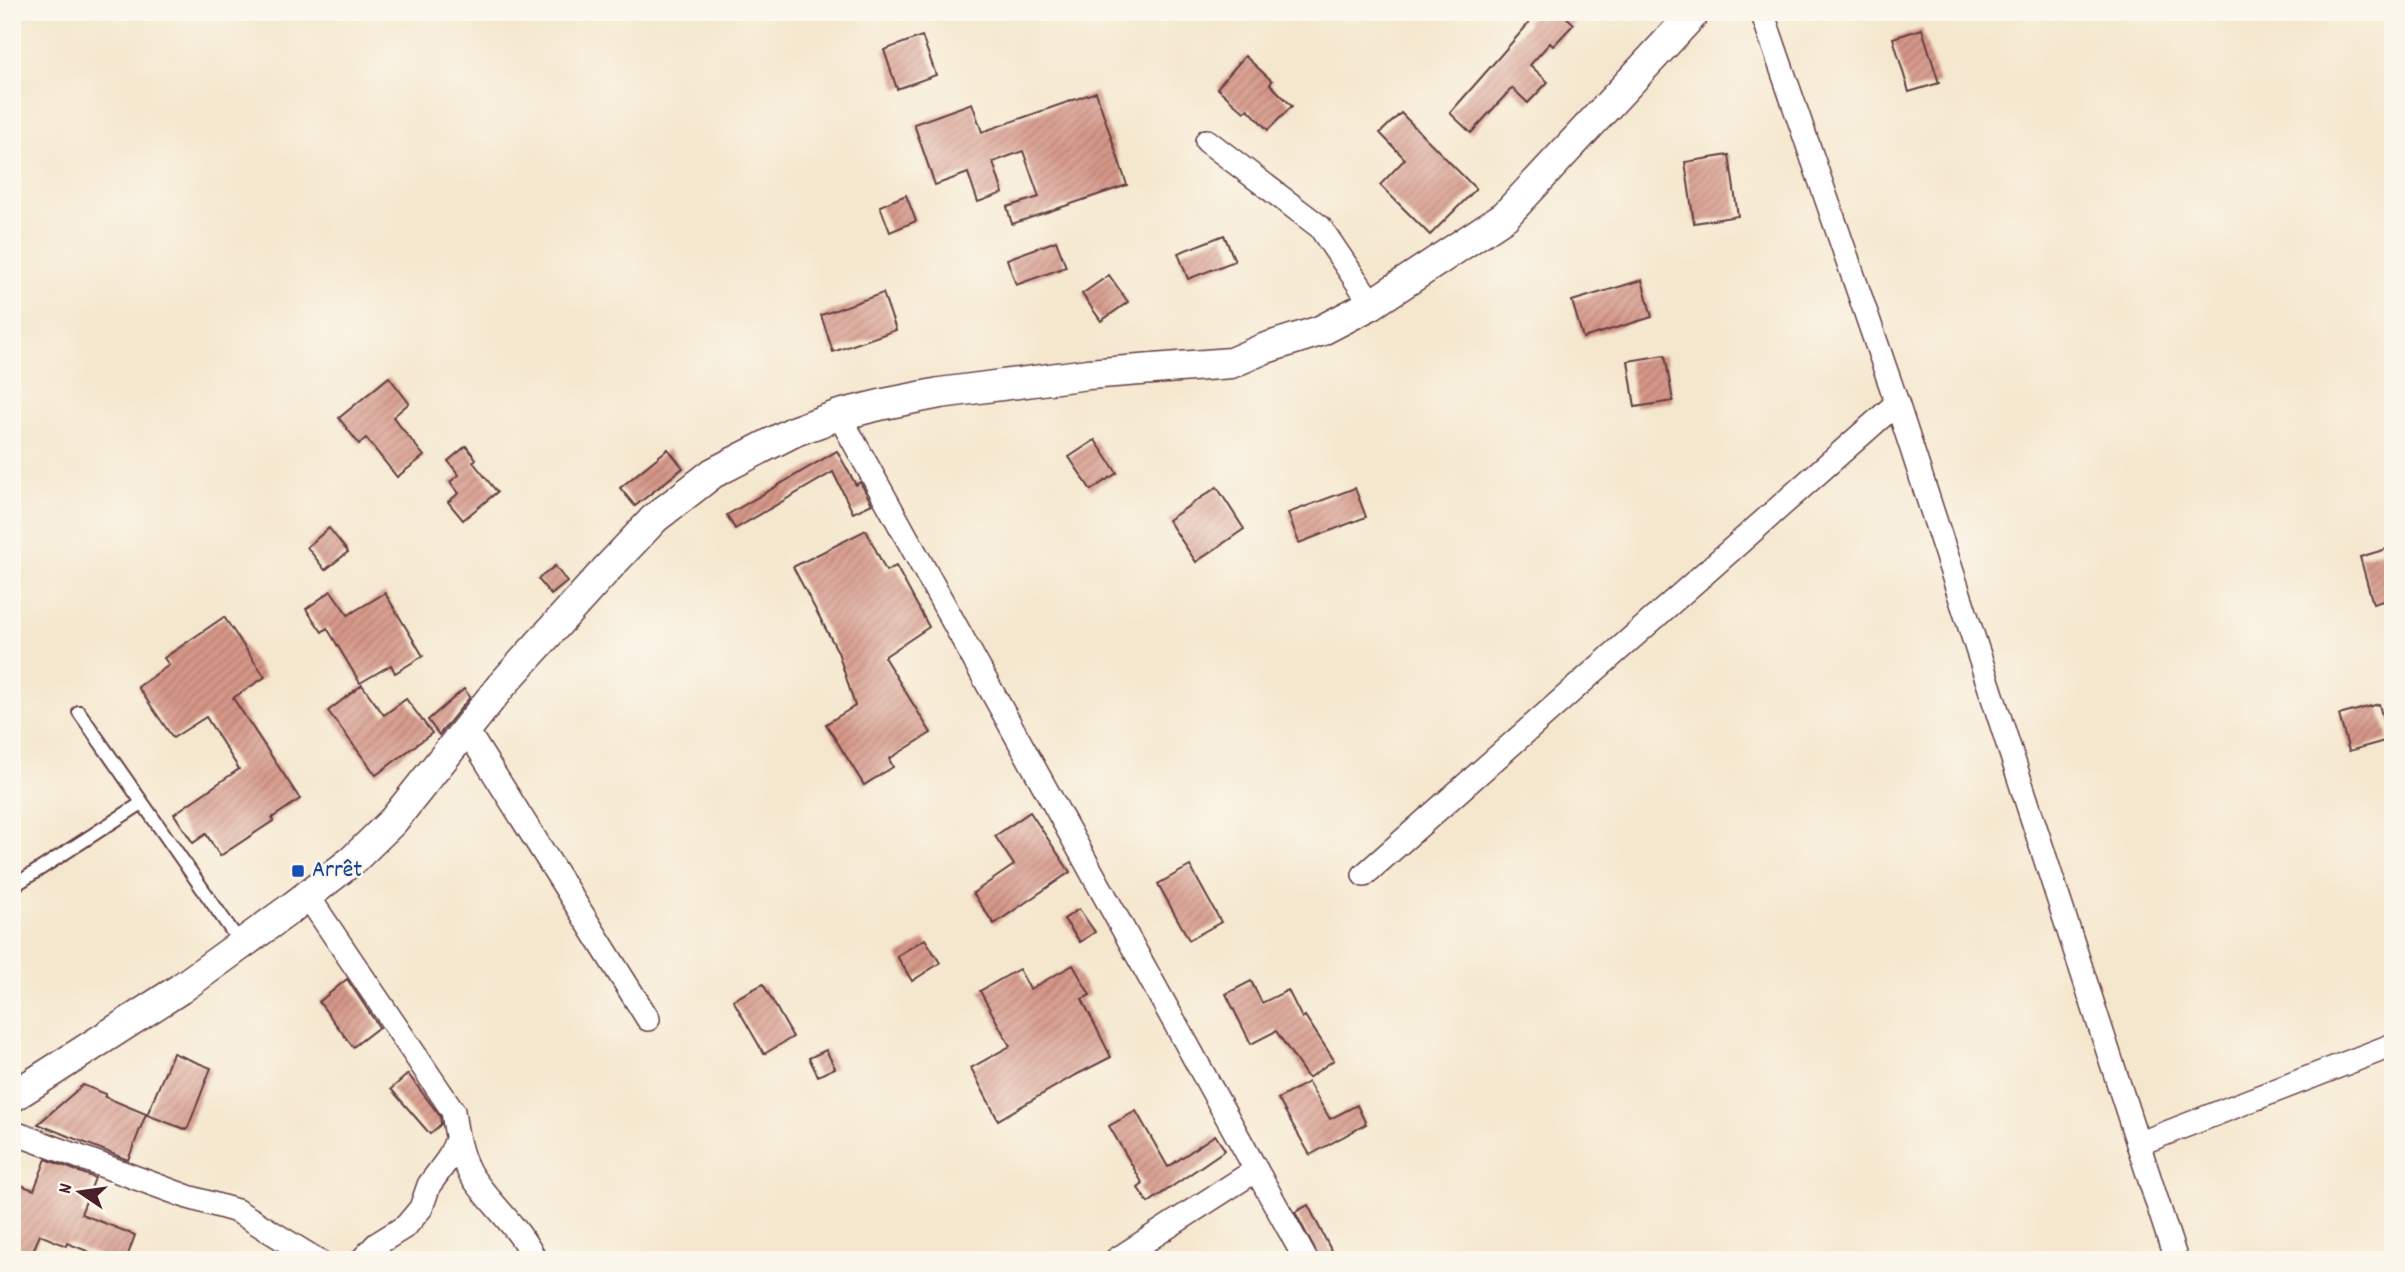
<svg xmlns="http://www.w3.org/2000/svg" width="2405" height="1272" viewBox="0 0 2405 1272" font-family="Dekko,sans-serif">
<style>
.building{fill:url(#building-hatch)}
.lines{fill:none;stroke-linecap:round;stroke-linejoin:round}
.service-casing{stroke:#643d43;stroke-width:16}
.minor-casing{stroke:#643d43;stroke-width:26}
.tertiary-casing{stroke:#643d43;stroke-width:33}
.service{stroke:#fff;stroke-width:12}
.minor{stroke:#fff;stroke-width:23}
.tertiary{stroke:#fff;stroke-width:30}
.transit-dot{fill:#1a4fb4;stroke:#fbf7ec;stroke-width:2.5}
.labels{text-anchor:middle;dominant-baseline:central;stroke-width:5;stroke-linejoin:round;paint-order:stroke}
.transit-label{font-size:24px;fill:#164399;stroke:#fbf7ec;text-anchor:start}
</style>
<defs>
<pattern id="building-hatch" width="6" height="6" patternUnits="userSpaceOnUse" patternTransform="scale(1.75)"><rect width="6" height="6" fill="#d59788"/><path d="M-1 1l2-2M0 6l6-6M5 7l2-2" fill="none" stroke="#af7b6f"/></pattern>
</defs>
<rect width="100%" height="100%" fill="#fbf7ec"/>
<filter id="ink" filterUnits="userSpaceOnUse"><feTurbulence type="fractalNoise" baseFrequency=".0143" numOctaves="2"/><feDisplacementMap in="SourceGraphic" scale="14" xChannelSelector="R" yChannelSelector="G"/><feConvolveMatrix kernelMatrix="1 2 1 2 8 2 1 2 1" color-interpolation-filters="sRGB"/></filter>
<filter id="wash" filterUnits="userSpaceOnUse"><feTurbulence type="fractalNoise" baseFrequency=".00686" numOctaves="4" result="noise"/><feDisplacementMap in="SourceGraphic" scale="28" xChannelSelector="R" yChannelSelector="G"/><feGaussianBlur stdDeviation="1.57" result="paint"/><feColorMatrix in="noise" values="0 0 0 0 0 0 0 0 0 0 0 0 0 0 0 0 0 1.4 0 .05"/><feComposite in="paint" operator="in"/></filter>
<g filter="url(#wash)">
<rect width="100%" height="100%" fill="#f5e7ce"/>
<g id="blocks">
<g class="building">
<path d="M 1534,12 L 1561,12 L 1574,24 L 1553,46 L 1550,43 L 1530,65 L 1548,82 L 1528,103 L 1512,88 L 1471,133 L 1450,113 L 1529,23 L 1526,21 Z"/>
<path d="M 1922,29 L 1939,83 L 1909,92 L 1893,38 Z"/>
<path d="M 922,36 L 936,75 L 897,89 L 884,50 Z"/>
<path d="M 1245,56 L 1272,81 L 1270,84 L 1292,106 L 1268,130 L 1248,109 L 1244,112 L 1217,88 Z"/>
<path d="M 1096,92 L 1127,185 L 1012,224 L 1007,207 L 1039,197 L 1023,151 L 993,162 L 1003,193 L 978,202 L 968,173 L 935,185 L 914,124 L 972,103 L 982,132 Z"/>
<path d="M 1401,113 L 1476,189 L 1430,235 L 1380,185 L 1405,159 L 1380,133 Z"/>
<path d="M 1729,155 L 1738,216 L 1694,223 L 1685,162 Z"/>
<path d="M 906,195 L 916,221 L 890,232 L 880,206 Z"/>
<path d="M 1224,235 L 1235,261 L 1188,279 L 1178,253 Z"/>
<path d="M 1056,241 L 1066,267 L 1016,285 L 1007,259 Z"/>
<path d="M 1109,275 L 1128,302 L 1101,321 L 1082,294 Z"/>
<path d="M 1642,280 L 1652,317 L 1583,338 L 1572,301 Z"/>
<path d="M 883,293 L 896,330 L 833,352 L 821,315 Z"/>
<path d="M 1665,355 L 1673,401 L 1635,407 L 1628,361 Z"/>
<path d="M 389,377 L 409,403 L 393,417 L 424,456 L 397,477 L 366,438 L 359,444 L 339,418 Z"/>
<path d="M 1095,440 L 1117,473 L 1091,490 L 1069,457 Z"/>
<path d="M 466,446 L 476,459 L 473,462 L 497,492 L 463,520 L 448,502 L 459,493 L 450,482 L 459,475 L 448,461 Z"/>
<path d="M 668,449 L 683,468 L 635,506 L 620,488 Z"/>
<path d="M 837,451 L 856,485 L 860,482 L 872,504 L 853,513 L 833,472 L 735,529 L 727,515 Z"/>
<path d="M 1217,487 L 1244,529 L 1196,562 L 1168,520 Z"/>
<path d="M 1355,488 L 1366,517 L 1299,543 L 1288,513 Z"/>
<path d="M 329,528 L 348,552 L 325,570 L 307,547 Z"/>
<path d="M 866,530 L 886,571 L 896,566 L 929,627 L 884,657 L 931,733 L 889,759 L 893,767 L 864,785 L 826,724 L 855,706 L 838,652 L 793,567 Z"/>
<path d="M 2393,547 L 2393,598 L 2373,604 L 2360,557 Z"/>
<path d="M 555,566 L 567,582 L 551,595 L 538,579 Z"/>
<path d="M 331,591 L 348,615 L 385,593 L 423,656 L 395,673 L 391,665 L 360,683 L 327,628 L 322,632 L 306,609 Z"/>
<path d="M 224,617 L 265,677 L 233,698 L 300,799 L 272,818 L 273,821 L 220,856 L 206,834 L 193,843 L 174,814 L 239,769 L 206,717 L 173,738 L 138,687 L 169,665 L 164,658 Z"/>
<path d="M 362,685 L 384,715 L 406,699 L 432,733 L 376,775 L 328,711 Z"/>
<path d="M 464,689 L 470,697 L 439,735 L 428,720 Z"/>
<path d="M 2379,704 L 2388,740 L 2349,751 L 2339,715 Z"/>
<path d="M 1030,812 L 1070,872 L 994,924 L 973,893 L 1014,865 L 995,836 Z"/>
<path d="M 1190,866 L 1221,922 L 1189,940 L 1158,884 Z"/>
<path d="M 1079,909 L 1095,932 L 1080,942 L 1064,919 Z"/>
<path d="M 925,939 L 940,963 L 912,981 L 897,956 Z"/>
<path d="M 1073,965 L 1090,995 L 1082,999 L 1111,1057 L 1070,1078 L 998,1120 L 971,1068 L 1010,1046 L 980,991 L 1019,969 L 1030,989 Z"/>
<path d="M 347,979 L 379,1027 L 353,1047 L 319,1002 Z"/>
<path d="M 1251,981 L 1262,1003 L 1288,990 L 1302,1018 L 1305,1016 L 1334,1060 L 1308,1078 L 1276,1031 L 1251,1044 L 1226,994 Z"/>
<path d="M 763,984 L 793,1037 L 764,1054 L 733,1000 Z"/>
<path d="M 826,1050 L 835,1068 L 818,1076 L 809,1058 Z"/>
<path d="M 173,1053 L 211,1068 L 187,1130 L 147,1115 Z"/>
<path d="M 408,1074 L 440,1116 L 441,1124 L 430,1134 L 391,1089 Z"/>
<path d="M 1308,1082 L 1330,1119 L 1357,1105 L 1366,1124 L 1310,1155 L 1278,1099 Z"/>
<path d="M 83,1085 L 106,1094 L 105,1097 L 146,1114 L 128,1160 L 38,1124 Z"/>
<path d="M 1136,1111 L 1168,1167 L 1215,1135 L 1225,1150 L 1148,1203 L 1138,1188 L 1143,1184 L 1109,1126 Z"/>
<path d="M 46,1159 L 95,1178 L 81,1214 L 135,1235 L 126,1260 L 110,1260 L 67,1243 L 66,1246 L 40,1235 L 29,1260 L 12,1260 L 12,1182 L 34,1190 Z"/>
<path d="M 1308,1205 L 1336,1260 L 1320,1260 L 1295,1212 Z"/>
</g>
</g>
</g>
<g filter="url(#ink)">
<use href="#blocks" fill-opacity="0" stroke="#643d43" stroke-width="2"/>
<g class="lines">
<g class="service-casing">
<g id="service">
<path d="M 79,712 L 241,944"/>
<path d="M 12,887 L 142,803"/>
</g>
</g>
<g class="minor-casing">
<g id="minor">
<path d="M 1762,12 L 1897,403 L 2176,1260"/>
<path d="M 1207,141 L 1320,227 L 1372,304"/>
<path d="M 839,415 L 1306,1260"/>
<path d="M 466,729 L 648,1019"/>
<path d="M 1364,875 L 1897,403"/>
<path d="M 307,895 L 453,1111 C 456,1133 460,1159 473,1178 C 493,1206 520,1229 535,1260"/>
<path d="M 20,1135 L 188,1197 L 237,1211 L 317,1260"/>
<path d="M 2138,1144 L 2393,1045"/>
<path d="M 362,1260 L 377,1244 L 406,1226 L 421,1208 L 429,1185 L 448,1159 L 457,1140"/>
<path d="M 1116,1260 L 1256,1170"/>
</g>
</g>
<g class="tertiary-casing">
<path id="tertiary" d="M 12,1097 L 180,989 L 290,909 L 353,860 L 393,821 L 501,686 L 604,572 L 655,518 L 713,473 L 795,431 L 839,415 L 884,404 L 940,393 L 1088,374 L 1231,363 L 1263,349 L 1320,331 L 1372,304 L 1505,216 L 1695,12"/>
</g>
<use href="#service" class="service"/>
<use href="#minor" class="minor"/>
<use href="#tertiary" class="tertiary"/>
</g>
</g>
<rect class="transit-dot" x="291" y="864" width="14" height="14" rx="3.5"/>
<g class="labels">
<g class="transit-label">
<text x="312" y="871">Arrêt</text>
</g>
</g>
<rect width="2405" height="1272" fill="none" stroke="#fbf7ec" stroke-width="42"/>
<g transform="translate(80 1192) rotate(283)" stroke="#fbf7ec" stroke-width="5" paint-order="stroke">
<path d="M0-5L12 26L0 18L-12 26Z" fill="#4a1f2b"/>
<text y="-10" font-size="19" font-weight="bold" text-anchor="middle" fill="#4a1f2b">N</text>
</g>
</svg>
